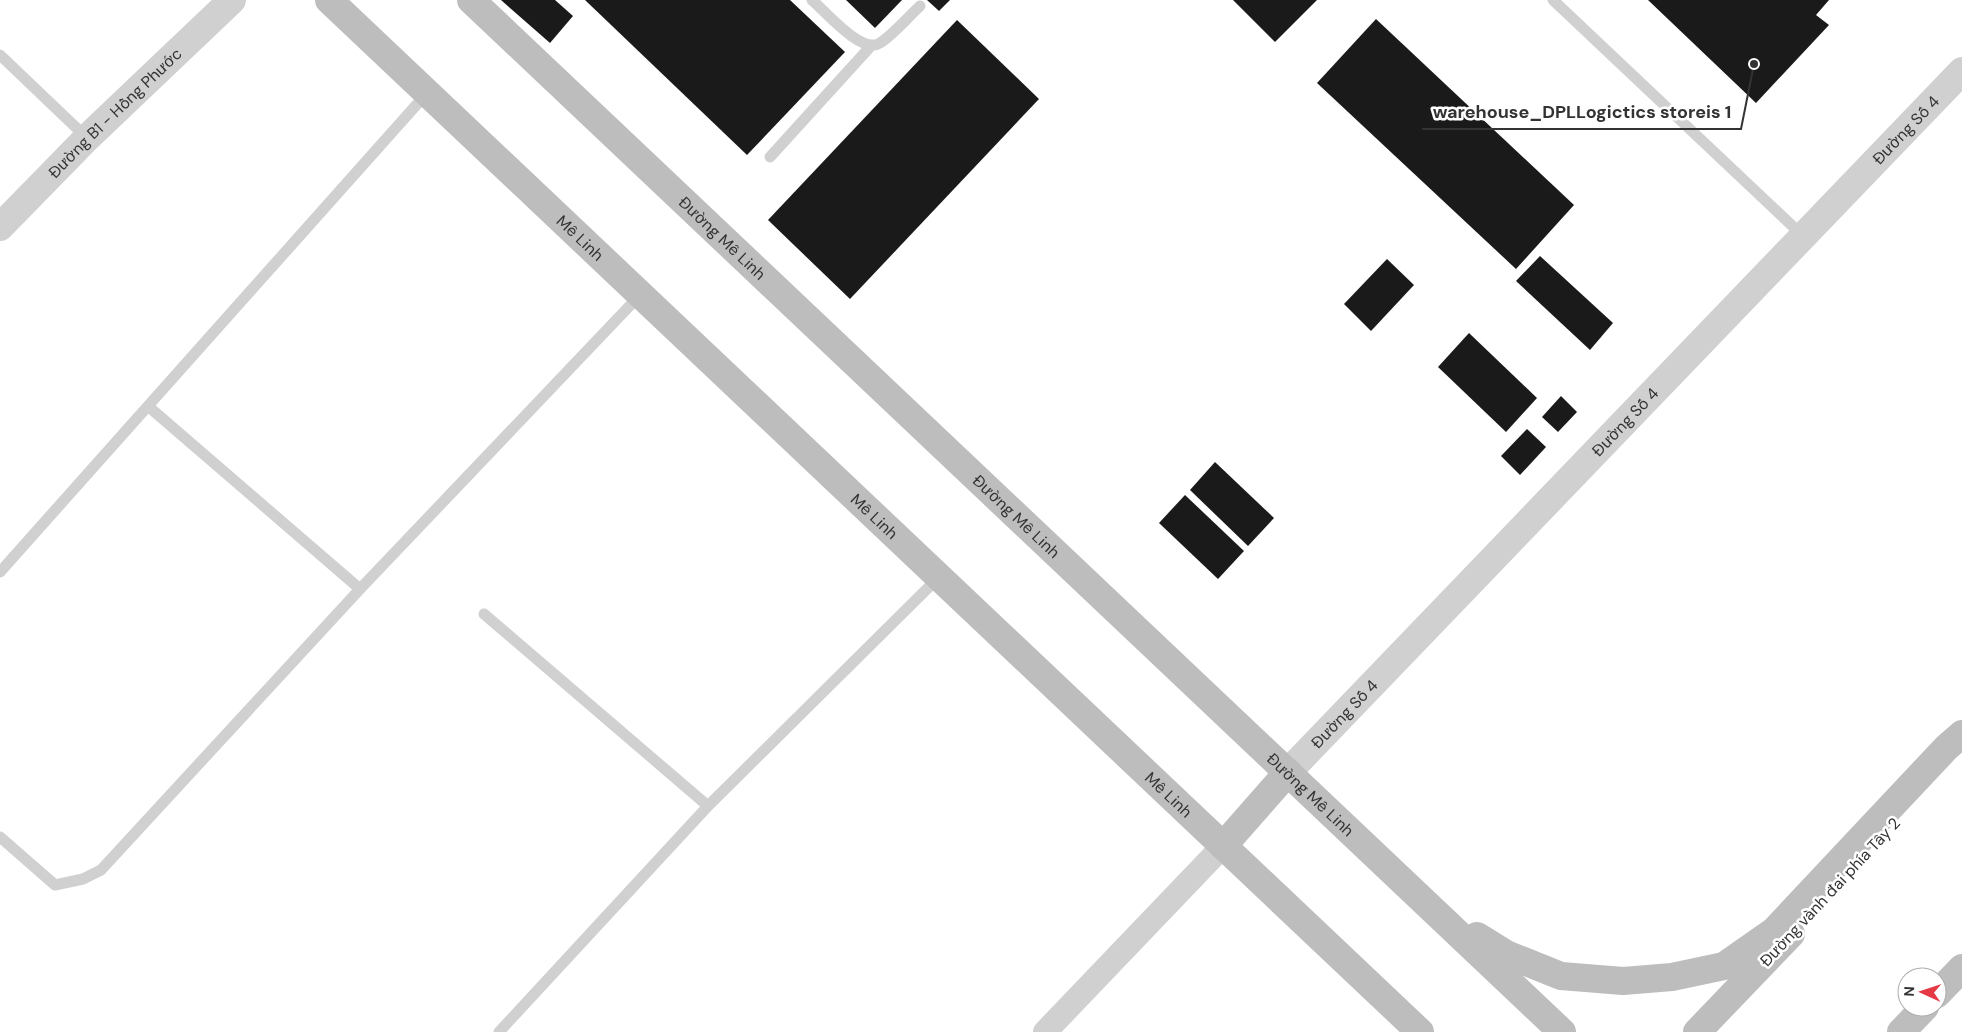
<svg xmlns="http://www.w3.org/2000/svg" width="1962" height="1032" viewBox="0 0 1962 1032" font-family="'DM Sans',sans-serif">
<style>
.building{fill:#1a1a1a}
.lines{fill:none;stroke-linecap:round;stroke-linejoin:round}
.service{stroke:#d0d0d0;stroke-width:11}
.minor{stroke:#d0d0d0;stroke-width:24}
.tertiary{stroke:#d0d0d0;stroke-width:28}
.secondary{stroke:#bdbdbd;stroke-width:28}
.labels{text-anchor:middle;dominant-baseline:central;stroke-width:5;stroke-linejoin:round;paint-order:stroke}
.street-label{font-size:16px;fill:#333;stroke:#fff}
.leader{fill:none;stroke:#333;stroke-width:2}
.callout-dot{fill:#333;stroke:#fff;stroke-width:2}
.callout-label{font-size:18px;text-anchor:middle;font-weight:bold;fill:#333;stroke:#fff;stroke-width:5;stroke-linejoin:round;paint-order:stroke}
</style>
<rect width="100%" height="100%" fill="#fff"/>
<g class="building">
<path d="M 501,0 L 555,0 L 573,16 L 550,43 Z"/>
<path d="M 585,0 L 790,0 L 845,52 L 747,155 Z"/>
<path d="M 846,0 L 902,0 L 875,28 Z"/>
<path d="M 927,0 L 950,0 L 939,11 Z"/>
<path d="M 1233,0 L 1317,0 L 1275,42 Z"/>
<path d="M 1648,0 L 1829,0 L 1816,15 L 1829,25 L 1756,103 Z"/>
<path d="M 1376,19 L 1574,205 L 1516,269 L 1317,83 Z"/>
<path d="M 957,20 L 1039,99 L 850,299 L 768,220 Z"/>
<path d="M 1540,256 L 1613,323 L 1590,350 L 1516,281 Z"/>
<path d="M 1387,259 L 1414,285 L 1371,331 L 1344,304 Z"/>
<path d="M 1469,333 L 1537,398 L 1506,432 L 1438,367 Z"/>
<path d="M 1561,396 L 1577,412 L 1558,432 L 1542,417 Z"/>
<path d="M 1527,429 L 1546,447 L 1520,475 L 1501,456 Z"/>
<path d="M 1215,462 L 1274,518 L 1248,546 L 1190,490 Z"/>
<path d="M 1185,495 L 1244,551 L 1218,579 L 1159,523 Z"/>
</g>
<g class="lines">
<g class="service">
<path d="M 812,0 C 826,12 862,55 880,43 C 894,34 907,18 920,6"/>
<path d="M 1553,0 L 1803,236"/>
<path d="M 0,55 L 87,138"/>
<path d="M 770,157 L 870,47"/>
<path d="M 149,407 L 360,589"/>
<path d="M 0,572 L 427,93"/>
<path d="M 484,614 L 708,806"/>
<path d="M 0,837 L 55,885 L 83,879 L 101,870 L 360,589 L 640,295"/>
<path d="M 499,1032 L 708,806 L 939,577"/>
</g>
<path class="minor" d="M 1045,1032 L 1223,846"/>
<g class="tertiary">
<path id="s1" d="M 0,227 L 87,138 L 232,0"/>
<path id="s2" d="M 1288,772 L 1962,71"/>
</g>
<g class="secondary">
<path id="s3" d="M 329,0 L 1420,1032"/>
<path id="s4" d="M 471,0 L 1562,1032"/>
<path d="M 1223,846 L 1288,772"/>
<path d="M 1477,936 L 1506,954 L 1561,976 L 1623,981 L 1672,977 L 1724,966 L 1774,931 L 1946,748 L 1962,734"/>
<path d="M 1937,994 L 1962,968"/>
<path d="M 1697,1032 L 1791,934"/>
<path d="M 1901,1032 L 1925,1007"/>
</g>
</g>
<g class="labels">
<g class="street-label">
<text stroke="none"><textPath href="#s1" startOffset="162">Đường B1 - Hồng Phước</textPath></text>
<text stroke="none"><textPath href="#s2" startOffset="891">Đường Số 4</textPath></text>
<text stroke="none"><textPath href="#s3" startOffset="346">Mê Linh</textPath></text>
<text stroke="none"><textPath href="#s4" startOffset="346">Đường Mê Linh</textPath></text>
<text stroke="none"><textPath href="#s2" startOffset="486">Đường Số 4</textPath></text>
<text stroke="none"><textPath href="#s3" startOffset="751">Mê Linh</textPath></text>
<text stroke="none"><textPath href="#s4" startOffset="751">Đường Mê Linh</textPath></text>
<text stroke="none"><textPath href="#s2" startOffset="81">Đường Số 4</textPath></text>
<text stroke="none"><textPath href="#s3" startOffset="1156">Mê Linh</textPath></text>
<text stroke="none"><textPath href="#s4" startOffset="1156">Đường Mê Linh</textPath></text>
<text transform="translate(1830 892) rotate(-47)">Đường vành đai phía Tây 2</text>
</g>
</g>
<path class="leader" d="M1754 64L1741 129H1422"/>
<circle class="callout-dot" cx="1754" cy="64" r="5"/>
<g class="callout-label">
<text x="1582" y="118">warehouse_DPLLogictics storeis 1</text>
</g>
<g transform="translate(1922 992) rotate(273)"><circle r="24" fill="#ffffff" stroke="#adadad"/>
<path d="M0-4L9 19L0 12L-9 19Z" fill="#e63946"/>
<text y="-8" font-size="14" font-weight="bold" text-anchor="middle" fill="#333333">N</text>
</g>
</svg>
